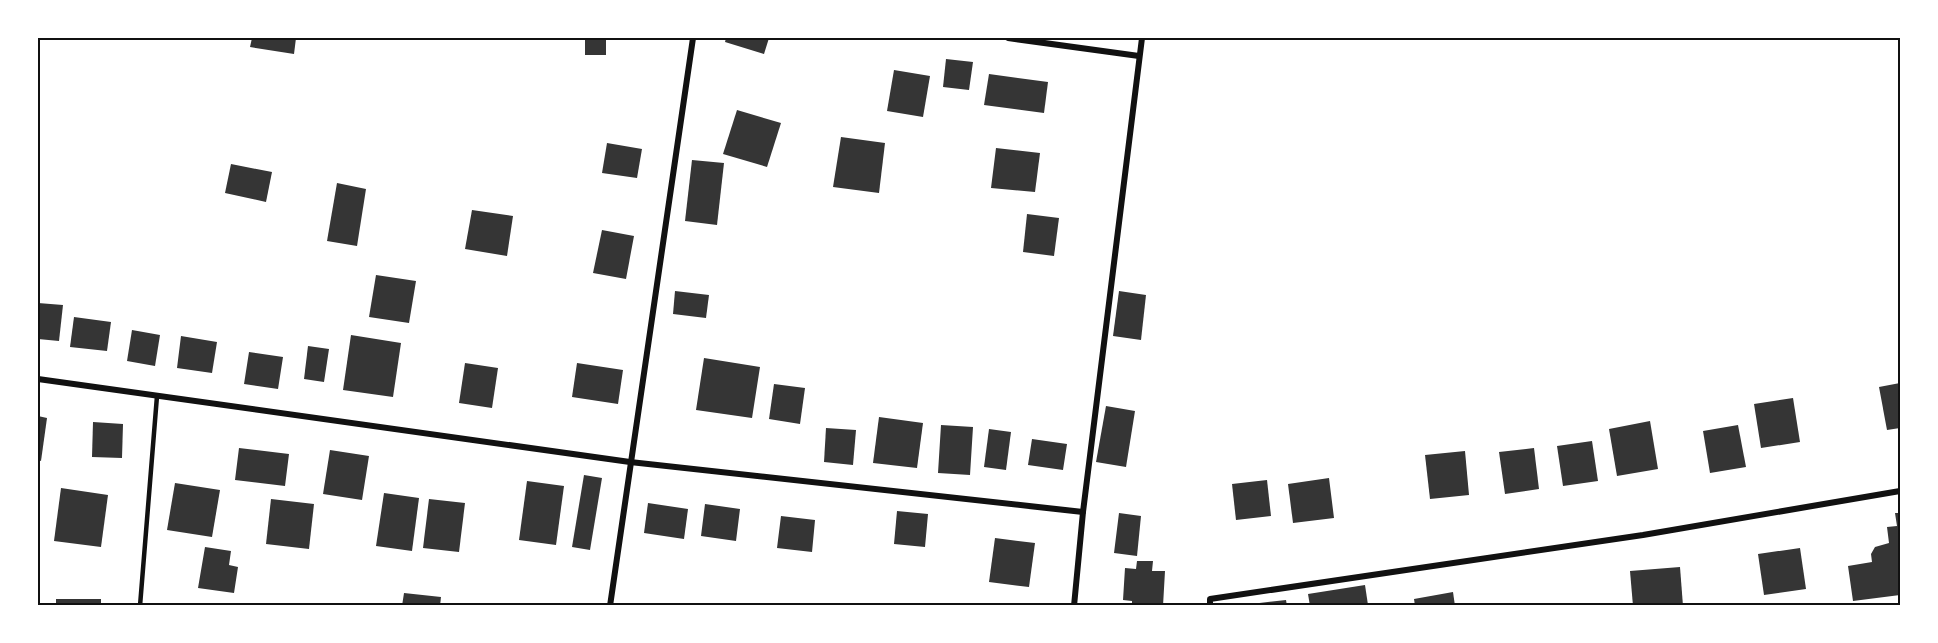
<svg xmlns="http://www.w3.org/2000/svg" width="1938" height="643" viewBox="0 0 1938 643" font-family="Helvetica,sans-serif">
<style>
.building{fill:#353535}
.lines{fill:none;stroke-linecap:round;stroke-linejoin:round}
.service{stroke:#111;stroke-width:4.5}
.minor{stroke:#111;stroke-width:6}
.neatline{fill:none;stroke:#111;stroke-width:2}
</style>
<rect width="100%" height="100%" fill="#fff"/>
<g class="building">
<path d="M 252,38 L 296,38 L 294,54 L 250,47 Z"/>
<rect x="585" y="38" width="21" height="17"/>
<path d="M 726,38 L 769,38 L 764,54 L 725,42 Z"/>
<path d="M 946,59 L 973,62 L 969,90 L 943,87 Z"/>
<path d="M 894,70 L 930,76 L 923,117 L 887,111 Z"/>
<path d="M 989,74 L 1048,82 L 1044,113 L 984,105 Z"/>
<path d="M 737,110 L 781,123 L 767,167 L 723,154 Z"/>
<path d="M 841,137 L 885,143 L 879,193 L 833,187 Z"/>
<path d="M 607,143 L 642,149 L 637,178 L 602,173 Z"/>
<path d="M 996,148 L 1040,153 L 1035,192 L 991,188 Z"/>
<path d="M 692,160 L 724,163 L 717,225 L 685,221 Z"/>
<path d="M 231,164 L 272,172 L 266,202 L 225,193 Z"/>
<path d="M 337,183 L 366,189 L 357,246 L 327,241 Z"/>
<path d="M 472,210 L 513,216 L 507,256 L 465,249 Z"/>
<path d="M 1027,214 L 1059,218 L 1054,256 L 1023,252 Z"/>
<path d="M 602,230 L 634,236 L 626,279 L 593,273 Z"/>
<path d="M 376,275 L 416,281 L 409,323 L 369,317 Z"/>
<path d="M 675,291 L 709,295 L 706,318 L 673,314 Z"/>
<path d="M 1119,291 L 1146,295 L 1141,340 L 1113,336 Z"/>
<path d="M 38,303 L 63,305 L 59,341 L 38,339 Z"/>
<path d="M 74,317 L 111,322 L 107,351 L 70,347 Z"/>
<path d="M 132,330 L 160,335 L 155,366 L 127,361 Z"/>
<path d="M 351,335 L 401,343 L 393,397 L 343,390 Z"/>
<path d="M 181,336 L 217,342 L 212,373 L 177,368 Z"/>
<path d="M 308,346 L 329,349 L 324,382 L 304,379 Z"/>
<path d="M 249,352 L 283,357 L 278,389 L 244,384 Z"/>
<path d="M 704,358 L 760,367 L 752,418 L 696,410 Z"/>
<path d="M 465,363 L 498,368 L 492,408 L 459,403 Z"/>
<path d="M 577,363 L 623,370 L 618,404 L 572,397 Z"/>
<path d="M 1900,383 L 1900,428 L 1887,430 L 1879,387 Z"/>
<path d="M 774,384 L 805,388 L 800,424 L 769,419 Z"/>
<path d="M 1793,398 L 1800,442 L 1761,448 L 1754,404 Z"/>
<path d="M 1106,406 L 1135,411 L 1126,467 L 1096,462 Z"/>
<path d="M 38,416 L 47,418 L 41,461 L 38,460 Z"/>
<path d="M 879,417 L 923,423 L 917,468 L 873,463 Z"/>
<path d="M 1650,421 L 1658,469 L 1617,476 L 1609,429 Z"/>
<path d="M 93,422 L 123,424 L 122,458 L 92,457 Z"/>
<path d="M 941,425 L 973,427 L 970,475 L 938,473 Z"/>
<path d="M 1738,425 L 1746,467 L 1710,473 L 1703,431 Z"/>
<path d="M 826,428 L 856,430 L 853,465 L 824,462 Z"/>
<path d="M 989,429 L 1011,432 L 1006,470 L 984,467 Z"/>
<path d="M 1032,439 L 1067,444 L 1063,470 L 1028,465 Z"/>
<path d="M 1592,441 L 1598,481 L 1563,486 L 1557,446 Z"/>
<path d="M 239,448 L 289,454 L 285,486 L 235,480 Z"/>
<path d="M 1534,448 L 1539,489 L 1505,494 L 1499,452 Z"/>
<path d="M 330,450 L 369,456 L 362,500 L 323,494 Z"/>
<path d="M 1465,451 L 1469,495 L 1430,499 L 1425,455 Z"/>
<path d="M 584,475 L 602,478 L 590,550 L 572,547 Z"/>
<path d="M 1329,478 L 1334,518 L 1293,523 L 1288,484 Z"/>
<path d="M 1267,480 L 1271,516 L 1236,520 L 1232,484 Z"/>
<path d="M 527,481 L 564,486 L 556,545 L 519,540 Z"/>
<path d="M 175,483 L 220,490 L 212,537 L 167,530 Z"/>
<path d="M 61,488 L 108,495 L 101,547 L 54,541 Z"/>
<path d="M 384,493 L 419,498 L 412,551 L 376,546 Z"/>
<path d="M 271,499 L 314,504 L 309,549 L 266,544 Z"/>
<path d="M 429,499 L 465,503 L 459,552 L 423,548 Z"/>
<path d="M 648,503 L 688,509 L 684,539 L 644,533 Z"/>
<path d="M 705,504 L 740,509 L 736,541 L 701,536 Z"/>
<path d="M 897,511 L 928,514 L 925,547 L 894,544 Z"/>
<path d="M 1119,513 L 1141,516 L 1137,556 L 1114,553 Z"/>
<path d="M 1895,513 L 1900,513 L 1900,595 L 1853,601 L 1848,566 L 1872,562 L 1871,554 L 1875,547 L 1889,543 L 1887,527 L 1897,526 Z"/>
<path d="M 781,516 L 815,520 L 812,552 L 777,548 Z"/>
<path d="M 995,538 L 1035,543 L 1029,587 L 989,582 Z"/>
<path d="M 205,547 L 231,551 L 229,565 L 238,567 L 234,593 L 198,588 Z"/>
<path d="M 1800,548 L 1806,589 L 1764,595 L 1758,554 Z"/>
<path d="M 1137,561 L 1153,561 L 1152,571 L 1165,571 L 1163,606 L 1132,606 L 1132,601 L 1123,600 L 1125,568 L 1136,569 Z"/>
<path d="M 1680,567 L 1683,606 L 1633,606 L 1630,571 Z"/>
<path d="M 1365,585 L 1368,605 L 1310,606 L 1308,594 Z"/>
<path d="M 1453,592 L 1455,606 L 1415,606 L 1414,599 Z"/>
<path d="M 404,593 L 441,597 L 440,606 L 402,606 Z"/>
<rect x="56" y="599" width="45" height="7"/>
<path d="M 1286,600 L 1287,606 L 1251,606 L 1251,604 Z"/>
</g>
<g class="lines">
<path class="service" d="M 140,606 L 157,396"/>
<g class="minor">
<path d="M 1008,38 L 1139,56"/>
<path d="M 38,379 L 630,462 L 1083,512"/>
<path d="M 610,606 L 693,38"/>
<path d="M 1074,606 L 1083,512 L 1142,38"/>
<path d="M 1210,606 L 1210,599 L 1643,535 L 1900,491"/>
</g>
</g>
<rect width="1938" height="643" fill="none" stroke="#ffffff" stroke-width="78"/>
<rect x="39" y="39" width="1860" height="565" class="neatline"/>
</svg>
